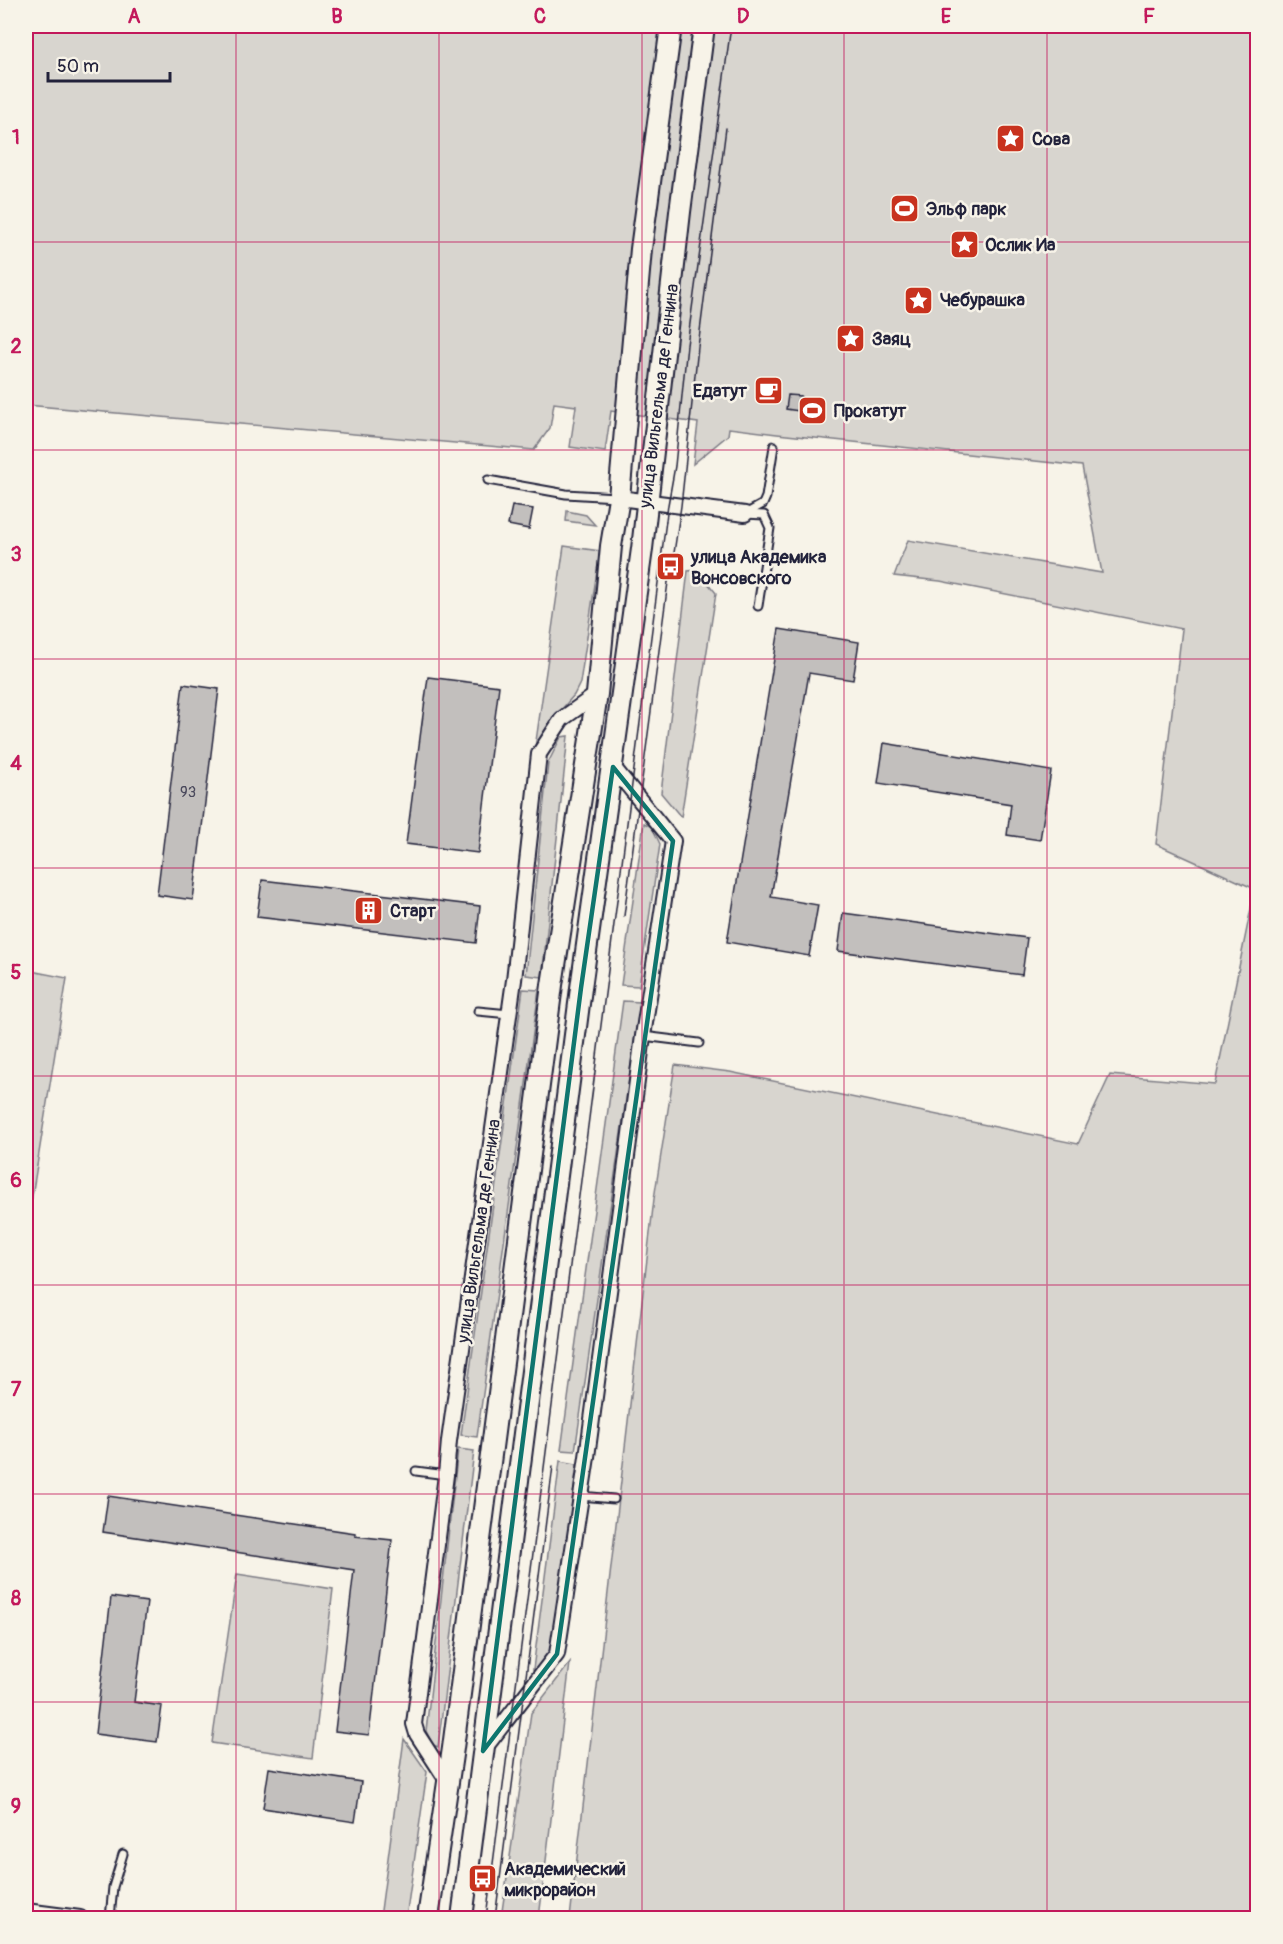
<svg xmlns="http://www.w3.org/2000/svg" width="1283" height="1944" font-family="Pangolin,sans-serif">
  <rect width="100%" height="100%" fill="#f7f3e8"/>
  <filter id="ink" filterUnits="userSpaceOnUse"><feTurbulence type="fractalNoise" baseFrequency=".0167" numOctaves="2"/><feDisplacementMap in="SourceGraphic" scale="12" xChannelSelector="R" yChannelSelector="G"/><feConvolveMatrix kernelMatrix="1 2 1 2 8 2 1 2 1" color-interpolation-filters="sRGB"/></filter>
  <g filter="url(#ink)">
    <g fill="#d8d5cf" stroke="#7d7c85" stroke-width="1.5">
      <polygon points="26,26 1257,26 1257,1918 570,1918 654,1199 675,1065 730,1072 1078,1144 1110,1075 1215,1084 1255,889 1156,844 1182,629 940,581 894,576 908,540 1102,573 1082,466 777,434 729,428 728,435 693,464 698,423 611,411 605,452 570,447 576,406 554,403 550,428 534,450 26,405"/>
      <polygon points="567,511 586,515 595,525 566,521"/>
      <polygon points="564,546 600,551 580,683 574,695 548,725 535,748"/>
      <polygon points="697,570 716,593 681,817 661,793 688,571"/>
      <polygon points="568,736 542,977 526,975 548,763 561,737"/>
      <polygon points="644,823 652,827 660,844 639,986 621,985"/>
      <polygon points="26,970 67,978 26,1234"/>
      <polygon points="523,989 539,990 477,1437 461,1435"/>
      <polygon points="623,1001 640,1002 575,1451 561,1450"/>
      <polygon points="458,1449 474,1451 438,1747 433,1745 426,1731"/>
      <polygon points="560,1461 577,1464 554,1645 532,1677"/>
      <polygon points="237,1574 333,1589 313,1758 212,1743"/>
      <polygon points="570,1663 539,1918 501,1918 531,1713"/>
      <polygon points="404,1739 427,1772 406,1918 380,1918"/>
    </g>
    <g fill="#c2bfbd" stroke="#22223b" stroke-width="1.5">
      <polygon points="788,395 801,396 799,411 786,409"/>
      <polygon points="512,506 533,509 529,529 508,525"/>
      <polygon points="779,629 859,642 853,680 809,673 771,897 818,905 809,956 727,942"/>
      <polygon points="428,677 499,686 478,853 406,844"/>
      <polygon points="183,684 219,689 193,900 157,895"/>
      <polygon points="884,743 1051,771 1040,840 1007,835 1011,804 878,783"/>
      <polygon points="262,880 480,906 476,943 257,917"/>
      <polygon points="843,913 1027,938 1022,975 838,951"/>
      <polygon points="108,1496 355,1533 355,1536 392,1540 369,1735 335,1731 354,1570 103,1532"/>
      <polygon points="111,1597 147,1602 134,1702 162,1706 157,1742 95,1734"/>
      <polygon points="269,1768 361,1782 355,1822 263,1808"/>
    </g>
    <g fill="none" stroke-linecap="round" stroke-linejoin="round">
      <defs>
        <g id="lane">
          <polyline points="488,480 566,494 616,497"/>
          <polyline points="745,514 764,515 770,528 758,606"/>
          <polyline points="745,514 763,504 766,497 774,446"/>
          <polyline points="478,1011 509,1014"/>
          <polyline points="643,1036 699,1043"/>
          <polyline points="416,1471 446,1475"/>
          <polyline points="581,1496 614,1499"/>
          <polyline points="110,1918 113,1887 123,1854"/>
        </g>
        <g id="street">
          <polyline points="619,498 745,514"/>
          <polyline points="484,1749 557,1654 587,1457 643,1036 673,841 613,767"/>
          <polyline points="448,1782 417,1734 414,1724 446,1475 449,1441 514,980 539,754 562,719 597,694"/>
          <polyline points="26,1911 80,1918"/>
        </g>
        <g id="secondary">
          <polyline points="428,1918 453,1748 552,985 597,694 611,546 619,498 641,249 671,26"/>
          <polyline points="462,1918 581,988 642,549 680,212 704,26"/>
        </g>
      </defs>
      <use href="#lane" stroke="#22223b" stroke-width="11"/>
      <use href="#street" stroke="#22223b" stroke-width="18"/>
      <use href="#secondary" stroke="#22223b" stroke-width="24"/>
      <use href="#lane" stroke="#f7f3e8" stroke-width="7"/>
      <use href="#street" stroke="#f7f3e8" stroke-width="14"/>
      <use href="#secondary" stroke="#f7f3e8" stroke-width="20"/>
      <g stroke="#22223b" stroke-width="1.5">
        <polyline points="624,916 670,567 674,553 681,506 698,347 726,128"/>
        <polyline points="486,1918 668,505 675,466 687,345 731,26"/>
        <polyline points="495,1918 553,1466"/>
      </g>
    </g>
  </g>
  <path fill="none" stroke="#0f766e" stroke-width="4.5" stroke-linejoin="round" d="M613,767l60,74 -116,813 -74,97 98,-763z"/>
  <path fill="none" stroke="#c2185b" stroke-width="1.5" stroke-opacity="0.55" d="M236,26v1892M439,26v1892M642,26v1892M844,26v1892M1047,26v1892M26,242h1232M26,450h1232M26,659h1232M26,868h1232M26,1076h1232M26,1285h1232M26,1494h1232M26,1702h1232"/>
  <defs>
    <symbol id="sight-square" viewBox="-11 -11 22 22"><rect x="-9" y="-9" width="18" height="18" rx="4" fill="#c8321e" stroke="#f7f3e8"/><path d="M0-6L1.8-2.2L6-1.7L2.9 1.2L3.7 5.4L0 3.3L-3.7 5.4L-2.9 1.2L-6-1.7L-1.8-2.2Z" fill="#fff"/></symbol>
    <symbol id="stadium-square" viewBox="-11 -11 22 22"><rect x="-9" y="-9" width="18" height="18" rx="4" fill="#c8321e" stroke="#f7f3e8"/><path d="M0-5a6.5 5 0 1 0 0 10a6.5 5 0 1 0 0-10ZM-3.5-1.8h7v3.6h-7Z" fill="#fff"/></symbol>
    <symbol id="cafe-square" viewBox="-11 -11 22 22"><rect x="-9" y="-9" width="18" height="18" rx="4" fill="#c8321e" stroke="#f7f3e8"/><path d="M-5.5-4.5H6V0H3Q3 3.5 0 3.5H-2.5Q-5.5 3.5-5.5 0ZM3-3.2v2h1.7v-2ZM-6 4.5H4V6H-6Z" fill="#fff"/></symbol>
    <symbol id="bus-square" viewBox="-11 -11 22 22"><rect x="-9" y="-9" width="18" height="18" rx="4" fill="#c8321e" stroke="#f7f3e8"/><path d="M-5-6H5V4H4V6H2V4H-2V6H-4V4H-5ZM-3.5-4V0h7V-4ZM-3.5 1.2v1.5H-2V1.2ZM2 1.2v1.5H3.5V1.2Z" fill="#fff"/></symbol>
    <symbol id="building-square" viewBox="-11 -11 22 22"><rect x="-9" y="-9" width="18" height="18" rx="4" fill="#c8321e" stroke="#f7f3e8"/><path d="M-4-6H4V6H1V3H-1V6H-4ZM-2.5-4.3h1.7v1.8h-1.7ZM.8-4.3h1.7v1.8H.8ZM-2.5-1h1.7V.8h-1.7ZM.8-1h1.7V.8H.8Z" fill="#fff"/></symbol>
  </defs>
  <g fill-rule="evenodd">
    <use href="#sight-square" x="994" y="122" width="33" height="33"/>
    <use href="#stadium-square" x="888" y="192" width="33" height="33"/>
    <use href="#sight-square" x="948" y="228" width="33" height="33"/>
    <use href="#sight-square" x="902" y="284" width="33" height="33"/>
    <use href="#sight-square" x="834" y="322" width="33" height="33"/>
    <use href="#cafe-square" x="752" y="374" width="33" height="33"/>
    <use href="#stadium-square" x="796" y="394" width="33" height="33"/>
    <use href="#bus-square" x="654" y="550" width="33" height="33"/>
    <use href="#building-square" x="352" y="894" width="33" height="33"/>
    <use href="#bus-square" x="466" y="1862" width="33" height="33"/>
  </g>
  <g text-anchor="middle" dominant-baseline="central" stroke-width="5" stroke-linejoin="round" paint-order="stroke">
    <g font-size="15" fill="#4a495c">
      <text x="188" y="792">93</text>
    </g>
    <g font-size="18" font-weight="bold" fill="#22223b" stroke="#f7f3e8" text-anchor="start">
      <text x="1032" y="139">Сова</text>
      <text x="926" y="209">Эльф парк</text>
      <text x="985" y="245">Ослик Иа</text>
      <text x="940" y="300">Чебурашка</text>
      <text x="872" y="339">Заяц</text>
      <text x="747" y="391" text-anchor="end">Едатут</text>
      <text x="834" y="411">Прокатут</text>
      <text x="691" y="557">улица Академика<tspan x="691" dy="21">Вонсовского</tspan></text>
      <text x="390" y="911">Старт</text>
      <text x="504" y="1869">Академический<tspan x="504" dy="21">микрорайон</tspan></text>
    </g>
    <g font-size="18" fill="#22223b" stroke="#f7f3e8">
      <text transform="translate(659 396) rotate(-83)">улица Вильгельма де Геннина</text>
      <text transform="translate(479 1231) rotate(-82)">улица Вильгельма де Геннина</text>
    </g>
  </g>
  <rect width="1283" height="1944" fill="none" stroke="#f7f3e8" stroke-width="66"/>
  <path d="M48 72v9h122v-9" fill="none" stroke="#22223b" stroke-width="3"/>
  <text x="57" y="72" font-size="18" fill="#22223b" stroke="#f7f3e8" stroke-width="4.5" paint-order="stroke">50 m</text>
  <rect x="33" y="33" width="1217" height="1878" fill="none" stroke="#c2185b" stroke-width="2"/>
  <g font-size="20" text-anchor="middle" font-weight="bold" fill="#c2185b">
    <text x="134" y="23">A</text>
    <text x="337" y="23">B</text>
    <text x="540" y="23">C</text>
    <text x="743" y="23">D</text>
    <text x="946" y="23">E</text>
    <text x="1149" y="23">F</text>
    <text x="16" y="144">1</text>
    <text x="16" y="353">2</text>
    <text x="16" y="561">3</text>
    <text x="16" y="770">4</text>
    <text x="16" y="979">5</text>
    <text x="16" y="1187">6</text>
    <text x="16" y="1396">7</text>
    <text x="16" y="1605">8</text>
    <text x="16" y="1813">9</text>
  </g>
</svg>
